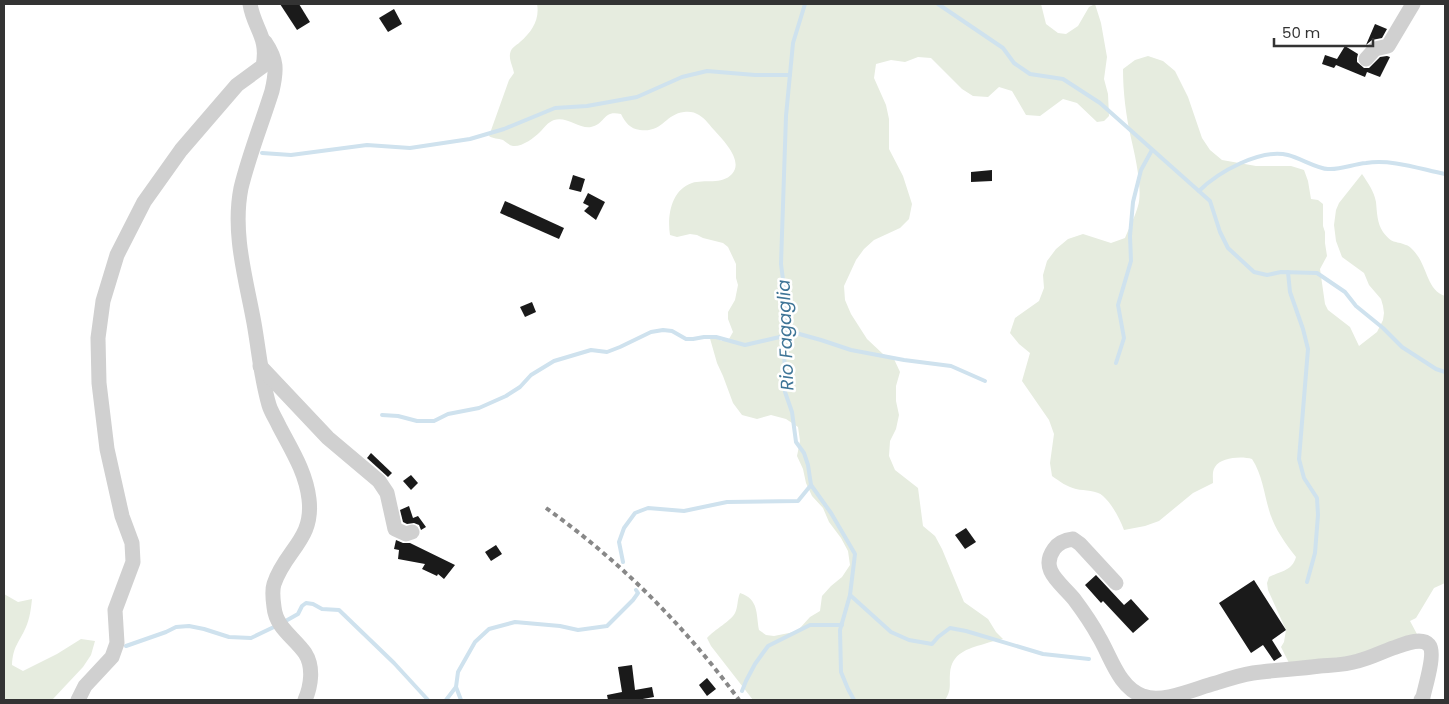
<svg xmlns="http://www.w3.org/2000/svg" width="1449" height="704" font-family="Poppins,sans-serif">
  <rect width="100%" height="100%" fill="#fff"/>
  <g fill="#e6ecdf">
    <path d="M537,4h504l5,20 12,9 8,1 12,-8 11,-19 6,-3 6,19 6,34 -3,22 4,15 1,22 -5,5 -7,1 -20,-19 -14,-4 -23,17 -14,-1 -14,-24 -13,-4 -11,10 -15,-1 -11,-7 -31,-31 -13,-1 -13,5 -14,-2 -15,4 -2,14 12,27 3,14v30l14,27 9,28 -3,15 -9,9 -26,12 -10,9 -8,11 -12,26 1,14 6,14 16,25 16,15 11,5 6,13 -4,14v15l3,14 -3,14 -6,12 -1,15 6,14 23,18 5,38 12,10 7,13 22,53 24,17 8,13 7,7c-7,1 -13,3 -19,5 -17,5 -32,9 -34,29 -1,12 2,16 -5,27h-192l-42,-54 -4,-8c7,-8 25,-18 28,-25 3,-6 2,-13 5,-20 19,6 16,21 19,37l7,5 8,1 20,-4 6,-4 10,-11 10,-6 2,-15 9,-10 11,-9 8,-12 -2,-14 -7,-13 -12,-16 -6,-14 -11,-12 -6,-13 -3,-14 -6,-13 3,-15 -2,-14 -12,-8 -15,-4 -14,4 -15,-4 -9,-12 -10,-27 -6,-13 -8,-28 13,6 7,-2 4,-7 -5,-13v-7l7,-12 3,-15 -2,-7v-14l-8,-17 -5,-4 -20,-5 -6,-3 -7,-1 -13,3 -7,-2c-3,-19 1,-45 22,-52 12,-4 30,2 40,-9 12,-13 -9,-34 -17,-43 -5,-5 -9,-12 -16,-16 -4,-3 -10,-4 -15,-3 -19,2 -21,21 -44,18 -10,-1 -15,-8 -19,-16 -19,-4 -14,9 -30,13 -12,2 -24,-11 -37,-7 -6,2 -10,8 -14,12 -6,6 -18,15 -27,14 -4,-1 -7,-4 -10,-6 -5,-2 -10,-1 -14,-4l20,-56 5,-7c-1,-6 -5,-13 -4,-19 1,-7 6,-8 10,-12 12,-10 20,-23 17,-38z"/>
    <path d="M1148,56l15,5 12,10 13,26 14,41 8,12 12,10 34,6h35l13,4 4,11 3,18 7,1 5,4v22l2,6v11l2,13 -7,13 5,35 3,6 22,17 9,19 18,-14 6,-12 1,-7 -1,-7 -2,-7 -12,-14 -5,-12 -22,-16 -6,-16 -2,-16 2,-15 3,-7 23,-29c6,9 12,17 14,28 1,10 1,21 7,30 10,13 11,8 23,13 4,1 9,7 11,10 10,13 11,36 28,41v287l-11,5 -18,30 -6,3 8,15 -58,21 -70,8 -9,-18 3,-5 2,-12 -18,-40 -1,-7 2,-6c12,-6 23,-6 27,-20 -11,-14 -22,-29 -27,-47 -5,-17 -7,-36 -17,-51 -10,-3 -31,-2 -37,8 -3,4 -2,11 -2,16l-20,10 -34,28 -14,5 -21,4c-4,-11 -12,-26 -21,-34 -6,-6 -18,-5 -27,-7 -9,-2 -17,-8 -24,-13l-2,-13 4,-29 -5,-14 -27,-39 8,-28 -11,-9 -9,-11 5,-15 24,-17 5,-13 -1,-13 4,-14 9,-12 12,-10 15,-5 28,9 14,-5c4,-10 10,-21 13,-32 5,-16 -3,-51 -7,-68 -5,-22 -8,-46 -8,-69l12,-9z"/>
    <path d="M4,594l14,8 14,-3c-1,9 -2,19 -6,28 -7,16 -13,19 -14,38l11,6 34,-17 24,-15 14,2 -4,14 -8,12 -31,33h-48z"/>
  </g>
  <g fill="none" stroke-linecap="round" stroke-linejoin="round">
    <g stroke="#cfe2ee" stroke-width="4">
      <polyline points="938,4 1003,48 1014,63 1030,74 1063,79 1100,103 1210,201 1220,232 1228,248 1254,272 1267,275 1281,272 1317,273 1345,292 1356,306 1383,328 1402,347 1436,369 1445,372"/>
      <polyline points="262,153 291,155 367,145 410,148 470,139 504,129 555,108 587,106 637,97 682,77 707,71 755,75 790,75"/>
      <path d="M1199,191c19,-19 62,-43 89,-36 12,3 30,14 40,14 13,1 25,-5 38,-6 26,-4 54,6 79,11"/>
      <polyline points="1288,272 1290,292 1303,329 1308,349 1299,459 1304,478 1317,498 1318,515 1315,553 1307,582"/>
      <polyline points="785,330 821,340 851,350 904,360 951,366 985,381"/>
      <polyline points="1116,363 1124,338 1118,305 1131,261 1130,236 1133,202 1141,170 1152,150"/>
      <polyline points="382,415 398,416 417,421 434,421 448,414 479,408 506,396 520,387 531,375 554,361 591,350 607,352 620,347 651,332 663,330 672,331 686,339 693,339 704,337 716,337 745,345 784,336"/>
      <polyline points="811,485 831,513 855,554 850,595 840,630 841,672 848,689 854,700"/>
      <polyline points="623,562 619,542 624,528 635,513 648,508 684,511 727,502 798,501 811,485 808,465 804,453 796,442 792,412 785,392 784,336 787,311 781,264 786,116 793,43 805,4"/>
      <polyline points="850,595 891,632 909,640 932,644 938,637 950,628 966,631 1043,654 1089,659"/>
      <polyline points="282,623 298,614 302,606 306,603 313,604 322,609 339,610 394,663 428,700"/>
      <polyline points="126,646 166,632 176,627 189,626 204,629 229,637 251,638 276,626"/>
      <polyline points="742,691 746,681 755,664 768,646 810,625 842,625"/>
      <polyline points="446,700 456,687"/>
      <polyline points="461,700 456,687 458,672 475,642 489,629 515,622 560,626 578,630 607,626 633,600 638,593 636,590"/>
    </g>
  </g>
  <g fill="#1a1a1a">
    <polygon points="280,4 299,4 310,22 297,30"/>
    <polygon points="394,9 402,24 388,32 379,18"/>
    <polygon points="1375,24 1387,29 1382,38 1372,40 1366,45"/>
    <polygon points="1345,46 1358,54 1357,58 1357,62 1364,68 1369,68 1380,57 1387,56 1390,57 1380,77 1367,72 1365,77 1336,65 1334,68 1322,64 1325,55 1337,59"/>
    <polygon points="992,170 992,181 971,182 971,172"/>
    <polygon points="573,175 585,179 581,192 569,189"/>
    <polygon points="588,193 605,202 596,220 584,211 589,206 583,203"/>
    <polygon points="505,201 564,228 559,239 500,213"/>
    <polygon points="532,302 536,312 525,317 520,307"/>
    <polygon points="371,453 392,473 388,477 367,458"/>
    <polygon points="411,475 418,483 411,490 403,481"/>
    <polygon points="409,506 413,518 418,516 426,527 421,530 419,525 414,523 407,524 403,522 400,510"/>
    <polygon points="966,528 976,542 965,549 955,535"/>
    <polygon points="396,540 403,543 410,543 455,565 444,579 438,574 437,576 422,569 425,564 398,559 399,550 394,549"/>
    <polygon points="496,545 502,554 491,561 485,552"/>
    <polygon points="1096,575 1124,605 1131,599 1149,619 1133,633 1103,601 1101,603 1085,585"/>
    <polygon points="1254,580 1286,630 1272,640 1282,656 1274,661 1263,645 1251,653 1219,603"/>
    <polygon points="632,665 635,690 652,687 654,697 637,700 608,700 607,695 622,692 618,667"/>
    <polygon points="707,678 716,689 707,696 699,685"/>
  </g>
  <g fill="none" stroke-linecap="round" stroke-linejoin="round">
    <g stroke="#d0d0d0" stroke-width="15">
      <path d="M265,42c12,18 12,27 7,49 -10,32 -23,64 -31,97 -9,45 5,91 13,135 5,28 7,55 15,82 2,7 7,14 10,21 12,23 27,46 30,73 5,41 -24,51 -35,85 -2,6 -1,16 0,23 2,21 20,30 31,46 9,14 6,33 0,47"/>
      <polyline points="1366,59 1375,49 1388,46 1413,4"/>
      <polyline points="260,366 328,438 379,481 387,493 395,529 406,534 412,532"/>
      <path d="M1116,583l-36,-39 -7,-5c-8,1 -14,3 -19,10 -15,21 7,34 20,50 9,12 18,25 25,38 12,20 20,51 44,59 20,8 53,-8 73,-13 12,-4 24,-8 37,-10 22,-3 45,-4 67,-7 13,-1 26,-1 38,-5 12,-3 24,-9 35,-13 9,-3 28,-12 36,-3 7,8 -4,42 -6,52l-2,3"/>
      <path d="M78,700l7,-14 27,-29 5,-14 -2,-33 18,-48 -1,-19 -10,-27 -15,-67 -8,-66 -1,-45 5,-37 14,-46 27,-53 37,-52 56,-65 26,-19c6,-29 -9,-37 -13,-62"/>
    </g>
    <path stroke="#888" stroke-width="4" stroke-dasharray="5 4" stroke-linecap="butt" d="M546,508c74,53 139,118 193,192"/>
  </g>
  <g text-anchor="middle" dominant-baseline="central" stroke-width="5" stroke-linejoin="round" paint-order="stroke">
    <g font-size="18" font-style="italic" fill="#3f7597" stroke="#fff">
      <text transform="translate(785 335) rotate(-92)">Rio Fagaglia</text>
    </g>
  </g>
  <rect width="1449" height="704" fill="none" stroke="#333333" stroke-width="10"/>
  <path d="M1274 38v8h99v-8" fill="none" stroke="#333333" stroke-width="2.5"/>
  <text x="1282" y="38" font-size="15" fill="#333333" stroke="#ffffff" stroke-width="4" paint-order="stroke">50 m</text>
</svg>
